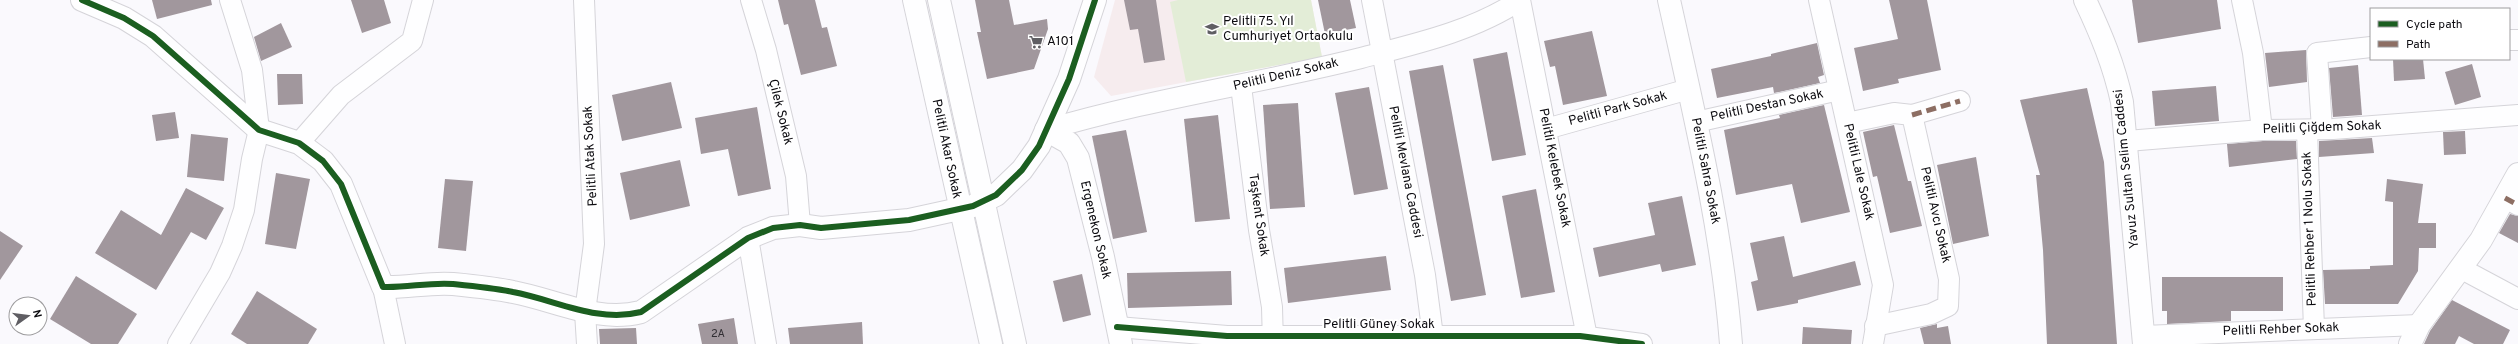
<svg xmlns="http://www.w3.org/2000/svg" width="2518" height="344" font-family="Overpass,sans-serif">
  <rect width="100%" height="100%" fill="#faf9fd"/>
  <polygon fill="#f6ecee" points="1115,0 1311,0 1322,57 1111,96 1094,77"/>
  <polygon fill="#e3edd7" points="1178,0 1311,0 1322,57 1186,82 1170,2"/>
  <g fill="#a1979d">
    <polygon points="152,0 211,0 212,5 157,19"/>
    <polygon points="351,0 384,0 391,23 362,33"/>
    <polygon points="778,0 815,0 822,28 827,27 837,66 801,75 788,24 784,25"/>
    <polygon points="975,0 1009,0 1014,25 1047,19 1048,29 1034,69 987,79 977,32 981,32"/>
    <polygon points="1124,0 1156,0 1165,60 1144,63 1138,29 1130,30"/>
    <polygon points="1318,0 1350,0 1356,28 1325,34"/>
    <polygon points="1889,0 1927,0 1941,70 1898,79 1899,83 1863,91 1854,48 1898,39"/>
    <polygon points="2132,0 2217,0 2221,29 2138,43"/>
    <polygon points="281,23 292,47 261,61 254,37"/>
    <polygon points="1592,31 1607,96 1563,105 1555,66 1550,67 1544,41"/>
    <polygon points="1817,43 1824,75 1818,77 1820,83 1774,93 1773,87 1717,98 1711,69 1771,56 1771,54"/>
    <polygon points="2306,50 2307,82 2269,87 2265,53"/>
    <polygon points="1507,52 1526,155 1492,161 1473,59"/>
    <polygon points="2393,59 2423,59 2425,79 2394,81"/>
    <polygon points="2472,64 2481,97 2455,105 2445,72"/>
    <polygon points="1443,65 1486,295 1451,301 1409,71"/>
    <polygon points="2358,65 2362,115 2333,117 2329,68"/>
    <polygon points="277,74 302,74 303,104 278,105"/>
    <polygon points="671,82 682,128 622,141 612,95"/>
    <polygon points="2216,86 2219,121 2155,126 2152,91"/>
    <polygon points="1369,87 1388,189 1354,195 1335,93"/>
    <polygon points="2087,88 2104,162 2117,344 2047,344 2043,250 2036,175 2040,175 2020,100"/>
    <polygon points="1298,103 1305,207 1270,209 1263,105"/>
    <polygon points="1824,105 1850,212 1801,223 1792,184 1736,195 1724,130 1780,118 1779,115"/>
    <polygon points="757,107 771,189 738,196 728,149 701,154 695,118"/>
    <polygon points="175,112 179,138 156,141 152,115"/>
    <polygon points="1218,115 1230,219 1195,222 1184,119"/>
    <polygon points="1894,125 1908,181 1911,181 1922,226 1890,233 1877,176 1873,177 1863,132"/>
    <polygon points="1126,130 1147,232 1113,239 1092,136"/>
    <polygon points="2465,131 2466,154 2444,155 2443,132"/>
    <polygon points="191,134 228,138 224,181 187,177"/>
    <polygon points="2372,138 2374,153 2319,157 2319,141"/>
    <polygon points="2263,141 2296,141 2297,159 2229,167 2227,144"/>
    <polygon points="1976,157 1989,236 1953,244 1937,165"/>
    <polygon points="680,160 690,206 630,220 620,173"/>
    <polygon points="276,173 310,179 296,249 265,244"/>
    <polygon points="445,179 473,181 466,251 438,248"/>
    <polygon points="2387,179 2423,184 2418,223 2436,223 2436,248 2419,248 2418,271 2398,304 2325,304 2323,270 2370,269 2370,266 2393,265 2393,202 2385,201"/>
    <polygon points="186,188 224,208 206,240 191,232 156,290 95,253 121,210 161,235"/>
    <polygon points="1536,189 1555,292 1521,298 1502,196"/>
    <polygon points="1682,196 1696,265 1662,272 1660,264 1599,277 1593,248 1655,235 1648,203"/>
    <polygon points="2510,214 2518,216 2518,243 2499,233"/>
    <polygon points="0,231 23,246 0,280"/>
    <polygon points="1784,236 1793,277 1855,261 1861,285 1798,300 1798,303 1757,311 1751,282 1758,280 1750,243"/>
    <polygon points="1386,256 1391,290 1288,303 1284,268"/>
    <polygon points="1231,271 1232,305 1128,308 1127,273"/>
    <polygon points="1082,274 1091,315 1063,322 1053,281"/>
    <polygon points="76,276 137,314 118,344 91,344 50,319"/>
    <polygon points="2162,277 2283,277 2283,311 2231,311 2231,321 2167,324 2167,311 2162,311"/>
    <polygon points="257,291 317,329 308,344 247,344 231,334"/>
    <polygon points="2452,300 2510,330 2503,344 2474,344 2459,336 2455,344 2424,344 2430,331"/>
    <polygon points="734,318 738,344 702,344 698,324"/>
    <polygon points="862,322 863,344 790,344 788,328"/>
    <polygon points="1937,324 1937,328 1948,326 1951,344 1924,344 1920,328"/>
    <polygon points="1803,327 1852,330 1851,344 1802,344"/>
    <polygon points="636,328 637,344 600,344 599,329"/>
  </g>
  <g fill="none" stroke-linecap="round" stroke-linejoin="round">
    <defs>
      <g id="street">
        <polyline points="584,0 594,244 585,312 587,344"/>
        <polyline points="751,0 766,50 796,176 800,225"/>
        <polyline points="1372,0 1425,275 1434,344"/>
        <polyline points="1520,0 1587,337"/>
        <polyline points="1819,0 1883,285 1873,344"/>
        <polyline points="2242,0 2253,53 2262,130"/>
        <polyline points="2509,40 2518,40"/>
        <polyline points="1241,86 1259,230 1272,307 1273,344"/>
        <polyline points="1912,115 1960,101"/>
        <polyline points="1696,122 1839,90"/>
        <polyline points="1847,123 1894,113 1912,115 1949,279 1948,306 1931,314 1875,326"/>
        <polyline points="1546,129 1689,89"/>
        <polyline points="2322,129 2317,53 2371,47"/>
        <path d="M1046,130c104,-31 211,-46 315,-72 54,-14 113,-27 159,-58"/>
        <polyline points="2307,130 2314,329"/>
        <polyline points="2127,141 2262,130 2333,129 2518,115"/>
        <polyline points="299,143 341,95 412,41 423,0"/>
        <polyline points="2505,198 2518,205"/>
        <polyline points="748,238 766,344"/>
        <polyline points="2460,268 2518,299"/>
        <polyline points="383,287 395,344"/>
        <polyline points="1117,327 1227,336 1580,336 1642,344"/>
        <polyline points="2143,336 2419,325"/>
        <polyline points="178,344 220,273 232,246 244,210 252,159 259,130 252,70 230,0"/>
      </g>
      <g id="secondary">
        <path d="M82,0l42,18 29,18 106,94 40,13 24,18 18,23 42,103c24,1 46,-5 70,-3 20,2 41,4 60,8 43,8 84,31 128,20l107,-74 25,-10 27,-3 21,3 88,-8 64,-14 23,-11 26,-25 17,-24 30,-67 26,-79"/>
        <polyline points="914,0 991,344"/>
        <polyline points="939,0 1015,344"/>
        <path d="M1669,0c25,113 53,228 62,344"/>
        <path d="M2085,0c16,34 29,65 37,102l22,242"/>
        <polyline points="1046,130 1069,143 1078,158 1103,257 1121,344"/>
        <polyline points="2410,344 2419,325 2481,240 2518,174"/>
      </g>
    </defs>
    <use href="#street" stroke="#d5d4d9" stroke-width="22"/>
    <use href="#secondary" stroke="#d5d4d9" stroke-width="24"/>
    <use href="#street" stroke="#fefeff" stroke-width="20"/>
    <use href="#secondary" stroke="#fefeff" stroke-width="22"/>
    <g stroke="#8d6e63" stroke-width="5" stroke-dasharray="10 5" stroke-linecap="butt">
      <polyline points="1912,115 1960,101"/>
      <polyline points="2505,198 2518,205"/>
    </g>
    <defs>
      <g id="cycleway">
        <path d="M82,0l42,18 29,18 106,94 40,13 24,18 18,23 42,103c24,1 46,-5 70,-3 20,2 41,4 60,8 43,8 84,31 128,20l107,-74 25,-10 27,-3 21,3 88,-8 64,-14 23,-11 26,-25 17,-24 30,-67 26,-79"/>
        <polyline points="1117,327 1227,336 1580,336 1642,344"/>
      </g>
    </defs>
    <use href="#cycleway" stroke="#fff" stroke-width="8"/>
    <use href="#cycleway" stroke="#1b5e20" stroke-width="6"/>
  </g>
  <defs>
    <symbol id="school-bare" viewBox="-9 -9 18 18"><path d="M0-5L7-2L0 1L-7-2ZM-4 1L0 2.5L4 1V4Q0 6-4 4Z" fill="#5f5e63" stroke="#fff" stroke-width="2.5" paint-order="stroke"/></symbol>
    <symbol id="supermarket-bare" viewBox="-9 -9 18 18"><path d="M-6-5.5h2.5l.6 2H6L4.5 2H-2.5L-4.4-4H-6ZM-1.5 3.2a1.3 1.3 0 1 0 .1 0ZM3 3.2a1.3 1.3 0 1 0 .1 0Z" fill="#5f5e63" stroke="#fff" stroke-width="2.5" paint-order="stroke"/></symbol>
  </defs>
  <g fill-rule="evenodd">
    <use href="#school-bare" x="1202" y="19" width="20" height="20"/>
    <use href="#supermarket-bare" x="1026" y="32" width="20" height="20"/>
  </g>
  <g text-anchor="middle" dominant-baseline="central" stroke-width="4" stroke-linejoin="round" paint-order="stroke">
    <g font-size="11" fill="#312e33">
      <text x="718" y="334">2A</text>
    </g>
    <g font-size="13" fill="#0c0b10" stroke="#fff" text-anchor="start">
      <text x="1223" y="22">Pelitli 75. Yıl<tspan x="1223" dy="15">Cumhuriyet Ortaokulu</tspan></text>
      <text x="1047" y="42">A101</text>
    </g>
    <g font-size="13" fill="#0c0b10" stroke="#fff">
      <text transform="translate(1286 75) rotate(-13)">Pelitli Deniz Sokak</text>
      <text transform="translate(1767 106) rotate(-12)">Pelitli Destan Sokak</text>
      <text transform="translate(1618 109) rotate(-15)">Pelitli Park Sokak</text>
      <text transform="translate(780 112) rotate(76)">Çilek Sokak</text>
      <text transform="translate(2322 128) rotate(-2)">Pelitli Çiğdem Sokak</text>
      <text transform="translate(946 149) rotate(78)">Pelitli Akar Sokak</text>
      <text transform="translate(591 156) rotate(-93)">Pelitli Atak Sokak</text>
      <text transform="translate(1554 168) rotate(79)">Pelitli Kelebek Sokak</text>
      <text transform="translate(2127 169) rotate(-96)">Yavuz Sultan Selim Caddesi</text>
      <text transform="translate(1705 171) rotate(79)">Pelitli Sahra Sokak</text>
      <text transform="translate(1405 172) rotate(79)">Pelitli Mevlana Caddesi</text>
      <text transform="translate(1858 172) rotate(77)">Pelitli Lale Sokak</text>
      <text transform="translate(1258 215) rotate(82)">Taşkent Sokak</text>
      <text transform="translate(1935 215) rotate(77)">Pelitli Avcı Sokak</text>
      <text transform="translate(2310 229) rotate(-92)">Pelitli Rehber 1 Nolu Sokak</text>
      <text transform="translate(1095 230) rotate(77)">Ergenekon Sokak</text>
      <text x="1379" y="325">Pelitli Güney Sokak</text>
      <text transform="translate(2281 330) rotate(-2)">Pelitli Rehber Sokak</text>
    </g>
  </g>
  <rect x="2370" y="8" width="140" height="52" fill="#ffffff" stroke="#9e9d9f"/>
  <rect x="2378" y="21" width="20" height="6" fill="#1b5e20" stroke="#9e9d9f"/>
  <text x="2406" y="28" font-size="12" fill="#0c0b10">Cycle path</text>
  <rect x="2378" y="41" width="20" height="6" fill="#8d6e63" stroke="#9e9d9f"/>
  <text x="2406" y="48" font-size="12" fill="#0c0b10">Path</text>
  <g transform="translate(28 316) rotate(76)"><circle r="19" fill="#ffffff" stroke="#9e9d9f"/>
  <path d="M0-3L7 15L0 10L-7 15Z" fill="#5f5e63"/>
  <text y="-6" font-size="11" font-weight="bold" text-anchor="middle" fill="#0c0b10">N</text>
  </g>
</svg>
